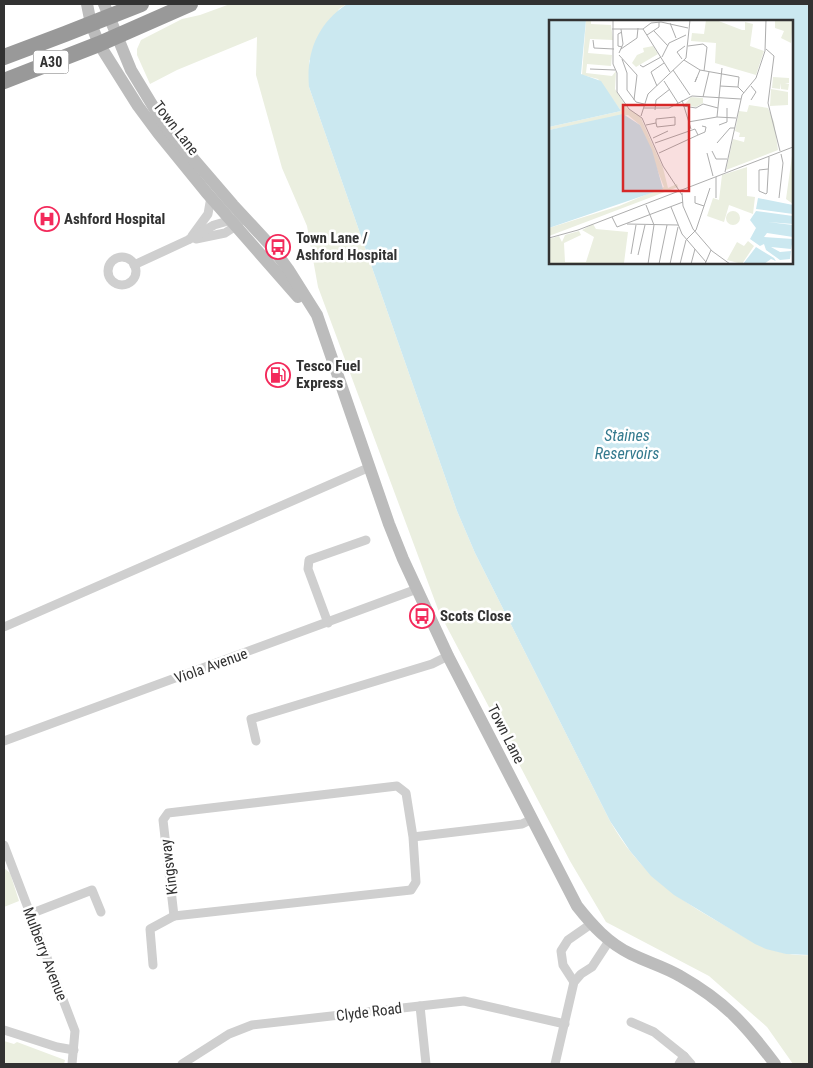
<svg xmlns="http://www.w3.org/2000/svg" width="813" height="1068" font-family="'Roboto Condensed',sans-serif">
  <rect width="100%" height="100%" fill="#fff"/>
  <g fill="#ebefe0">
    <path d="M230,4h117l-8,5 -30,52v26l148,424 18,42 135,268c29,51 64,76 114,104 27,16 52,32 85,30v109h-16l-26,-37 -58,-51 -103,-54 -36,-61 -131,-249 -121,-325 -11,-61 -25,-58 -26,-93 1,-38 -80,33 -27,14 -13,-29v-6l4,-9 41,-21 18,-4z"/>
    <polygon points="4,868 10,873 19,901 4,907"/>
    <polygon points="4,1041 14,1044 17,1042 65,1060 64,1064 4,1064"/>
  </g>
  <path fill="#cbe8f0" fill-rule="evenodd" d="M347,4h462v951l-23,-1 -20,-5 -11,-5 -81,-49 -23,-19 -21,-25 -20,-30 -135,-268 -18,-42 -148,-424c-3,-34 8,-63 38,-83zM550,21h242v241h-242z"/>
  <g fill="none" stroke-linecap="round" stroke-linejoin="round">
    <g stroke="#cfcfcf" stroke-width="9">
      <polyline points="192,236 208,214 211,197"/>
      <polyline points="196,239 225,233 239,224"/>
      <circle cx="122" cy="271" r="14"/>
      <polyline points="134,265 188,240 214,225 235,219"/>
      <polyline points="328,623 308,569 309,560 366,540"/>
      <polyline points="4,627 370,467"/>
      <polyline points="4,741 417,589"/>
      <polyline points="256,741 251,719 432,664 448,656"/>
      <polyline points="413,837 416,882 411,890 174,916 163,820 168,813 397,786 406,793 413,837 522,824 532,819"/>
      <polyline points="4,845 75,1031 72,1064"/>
      <polyline points="30,914 92,890 101,912"/>
      <polyline points="153,965 150,929 174,916"/>
      <polyline points="574,982 563,965 561,951 568,940 591,924"/>
      <polyline points="420,1006 426,1064"/>
      <polyline points="631,1022 654,1032 684,1056 679,1064"/>
      <polyline points="4,1030 57,1047 74,1050"/>
      <polyline points="684,1056 691,1064"/>
      <polyline points="182,1064 229,1034 252,1025 464,1001 565,1024"/>
      <polyline points="555,1064 574,982 581,974 592,967 609,941"/>
    </g>
    <g stroke="#bcbcbc" stroke-width="12">
      <polyline points="87,4 91,24 99,44 138,106 158,133 206,192 298,297"/>
      <path d="M104,4l27,66 34,56 68,79 38,41 17,23 29,46 72,209 14,35 45,97 129,250c15,19 31,37 54,48 16,8 34,13 49,22 44,25 65,48 95,88"/>
    </g>
    <g stroke="#999" stroke-width="16">
      <polyline points="4,57 65,34 141,4"/>
      <polyline points="4,81 99,44 190,4"/>
    </g>
  </g>
  <defs>
    <symbol id="hospital-ring" viewBox="-11 -11 22 22"><circle r="9.5" fill="#fff" stroke="#f32a5b" stroke-width="1.5"/><path d="M-5-5h3v3.5h4V-5h3V5h-3V1.5h-4V5h-3Z" fill="#f32a5b"/></symbol>
    <symbol id="bus-ring" viewBox="-11 -11 22 22"><circle r="9.5" fill="#fff" stroke="#f32a5b" stroke-width="1.5"/><path d="M-5-6H5V4H4V6H2V4H-2V6H-4V4H-5ZM-3.5-4V0h7V-4ZM-3.5 1.2v1.5H-2V1.2ZM2 1.2v1.5H3.5V1.2Z" fill="#f32a5b"/></symbol>
    <symbol id="fuel-ring" viewBox="-11 -11 22 22"><circle r="9.5" fill="#fff" stroke="#f32a5b" stroke-width="1.5"/><path d="M-5.5-6h7V0h2V4h1.3V-2.5L3-4.5l.8-.8L6-3V5H2.5V1h-1V6h-7ZM-4.2-4.7v3.2H.2V-4.7Z" fill="#f32a5b"/></symbol>
  </defs>
  <g fill-rule="evenodd">
    <use href="#hospital-ring" x="33" y="205" width="28" height="28"/>
    <use href="#bus-ring" x="264" y="233" width="28" height="28"/>
    <use href="#fuel-ring" x="264" y="361" width="28" height="28"/>
    <use href="#bus-ring" x="408" y="602" width="28" height="28"/>
  </g>
  <g text-anchor="middle" dominant-baseline="central" stroke-width="5" stroke-linejoin="round" paint-order="stroke">
    <rect fill="#fff" stroke="#707070" stroke-width="1" x="33.5" y="50.5" width="35" height="23" rx="4"/>
    <g font-size="14" font-weight="bold" fill="#323232">
      <text x="51" y="62">A30</text>
    </g>
    <g font-size="15" fill="#323232" stroke="#fff">
      <text transform="translate(176 128) rotate(52)">Town Lane</text>
      <text transform="translate(211 666) rotate(-20)">Viola Avenue</text>
      <text transform="translate(506 734) rotate(63)">Town Lane</text>
      <text transform="translate(169 867) rotate(-97)">Kingsway</text>
      <text transform="translate(45 954) rotate(69)">Mulberry Avenue</text>
      <text transform="translate(369 1012) rotate(-7)">Clyde Road</text>
    </g>
    <g font-size="15" font-weight="bold" fill="#323232" stroke="#fff" text-anchor="start">
      <text x="64" y="219">Ashford Hospital</text>
      <text x="296" y="238">Town Lane /<tspan x="296" dy="17">Ashford Hospital</tspan></text>
      <text x="296" y="366">Tesco Fuel<tspan x="296" dy="17">Express</tspan></text>
      <text x="440" y="616">Scots Close</text>
    </g>
    <g font-size="16" font-style="italic" fill="#347a8e" stroke="#fff">
      <text x="627" y="435">Staines<tspan x="627" dy="18">Reservoirs</tspan></text>
    </g>
  </g>
  <g transform="translate(549 20)">
    <rect width="244" height="244" fill="#fff"/>
    <path d="M37,0h5v4l20,1 2,15 -23,-1 -2,14 24,2 -1,11 -24,-2 -1,9 26,3 4,-5 -1,18 12,19 13,8 23,52 5,20 9,-4 1,3 -129,49v-8l70,-22 45,-19 -24,-62 -12,-10 -79,15v-3l72,-16 -23,-32 -16,-4zM157,0h10l26,10h3v-8l8,2 -3,22 14,5 -8,24 -41,-12 1,-20 -25,-2 1,-8 12,1zM226,0h18l-2,23 -10,-5 3,-7 -9,-3zM104,26l5,8 -22,13 -4,-4 5,-8 7,-3 -1,-4zM224,57l16,1v5l-4,1h4l-1,6 -7,-1v-6l-1,6 -8,-1zM222,69l17,3v13l-18,1zM142,77l12,1v5l-7,4 -12,-2zM200,85l19,3 6,14 4,28 -52,20 7,-31 11,3 1,-5h-6l1,-4 -5,-2 4,-20 8,1zM244,129l-1,31 1,24 -7,-5zM198,147v29l8,1 -2,17 -24,-9 -5,17 -17,-6 6,-18 6,2 3,-25zM177 198a7 7 0 1 1 14 0a7 7 0 1 1-14 0ZM44,204l3,5 32,3 -4,31 -74,1 -1,-25 10,-3 3,6 3,-7 14,-4 2,4 -17,8 1,19h21l8,-25 -12,-7zM199,221l6,5 -12,18 -15,-4 10,-18 7,4z" fill="#ebefe0"/>
    <path d="M0,0h37l-5,54 20,7 20,30 -72,16zM74,94l17,11 12,25 11,39 -114,39v-98zM209,178l35,7v9l-37,-5zM207,191l37,5v8l-25,-2 25,3v12l-26,-4 -3,4 29,2 -2,10 -20,-2 9,5 11,-1 -1,8 -10,1 -14,-10 -2,-6 -4,2 -10,-7 6,-11 -6,-8zM207,227l18,11 2,3 -5,-2 -7,5h-21z" fill="#cbe8f0"/>
    <path fill="none" stroke="#adadad" stroke-width="1" d="M64,0v44l4,9v19l12,17 13,9 21,48 19,29M121,3l6,15M63,9h31M94,9l27,43M94,9l8,-6 10,-1 27,6M105,11l14,15M73,12l-4,2v12l4,1M98,15l12,-8v-5M44,20l1,8 20,1M139,26l15,-2 4,3 -3,24M72,29l16,-11 1,-10M217,29l8,7 -6,47 12,48M70,33l4,-9 -2,-15M70,35l18,20 -3,25M113,37l7,-14 17,-8M73,39l5,14v17l9,12 8,2M133,39l-5,-7 8,-6M135,40l16,10 39,7 -1,10 6,6M91,45l3,2 18,-10M41,49l25,1M124,50l17,25M148,57l-2,5 5,-12M115,61l14,22M108,66l-6,-14 13,-9M171,66l18,1M202,66l5,6 -5,8M154,77l6,-25M133,80l9,29M134,86l13,2 7,-4 15,4M95,88h25l23,-12 49,3M106,90l1,-10 14,-11M92,96l7,-22 38,-36 4,-38M168,97l5,-49M139,102l29,-5 19,1M97,105l10,-2 1,4 18,-2v-8l-19,2v4M170,105l8,-3v-14M149,115l7,-3 1,-5 -4,-1M104,118l15,-7M106,123l40,-14 3,6 -39,18M168,123l13,-15h5M163,131l4,8h11M158,133l6,23M219,149l-9,1v21l7,3 1,-1 2,-36M176,152l17,-77 14,-17 9,-27 1,-31M133,173l1,13 10,23 19,22 18,13M146,176v7l9,3M167,178v-21M230,178l4,-35 -2,-9M97,185l8,20 -6,39M122,187l11,27 24,28M63,197l5,10 66,-25M78,204l51,1M0,218l29,-8 215,-83M82,234l5,-29M89,235l7,-30M110,244l8,-39M121,244l8,-37M131,244l6,-24 10,-10 14,-42M142,244l4,-15M156,244l6,-14"/>
    <path fill="#d62828" fill-opacity="0.15" stroke="#d62828" stroke-width="2.5" d="M74,85h66v86h-66z"/>
    <rect width="244" height="244" fill="none" stroke="#323232" stroke-width="2.5"/>
  </g>
  <rect width="813" height="1068" fill="none" stroke="#323232" stroke-width="10"/>
</svg>
